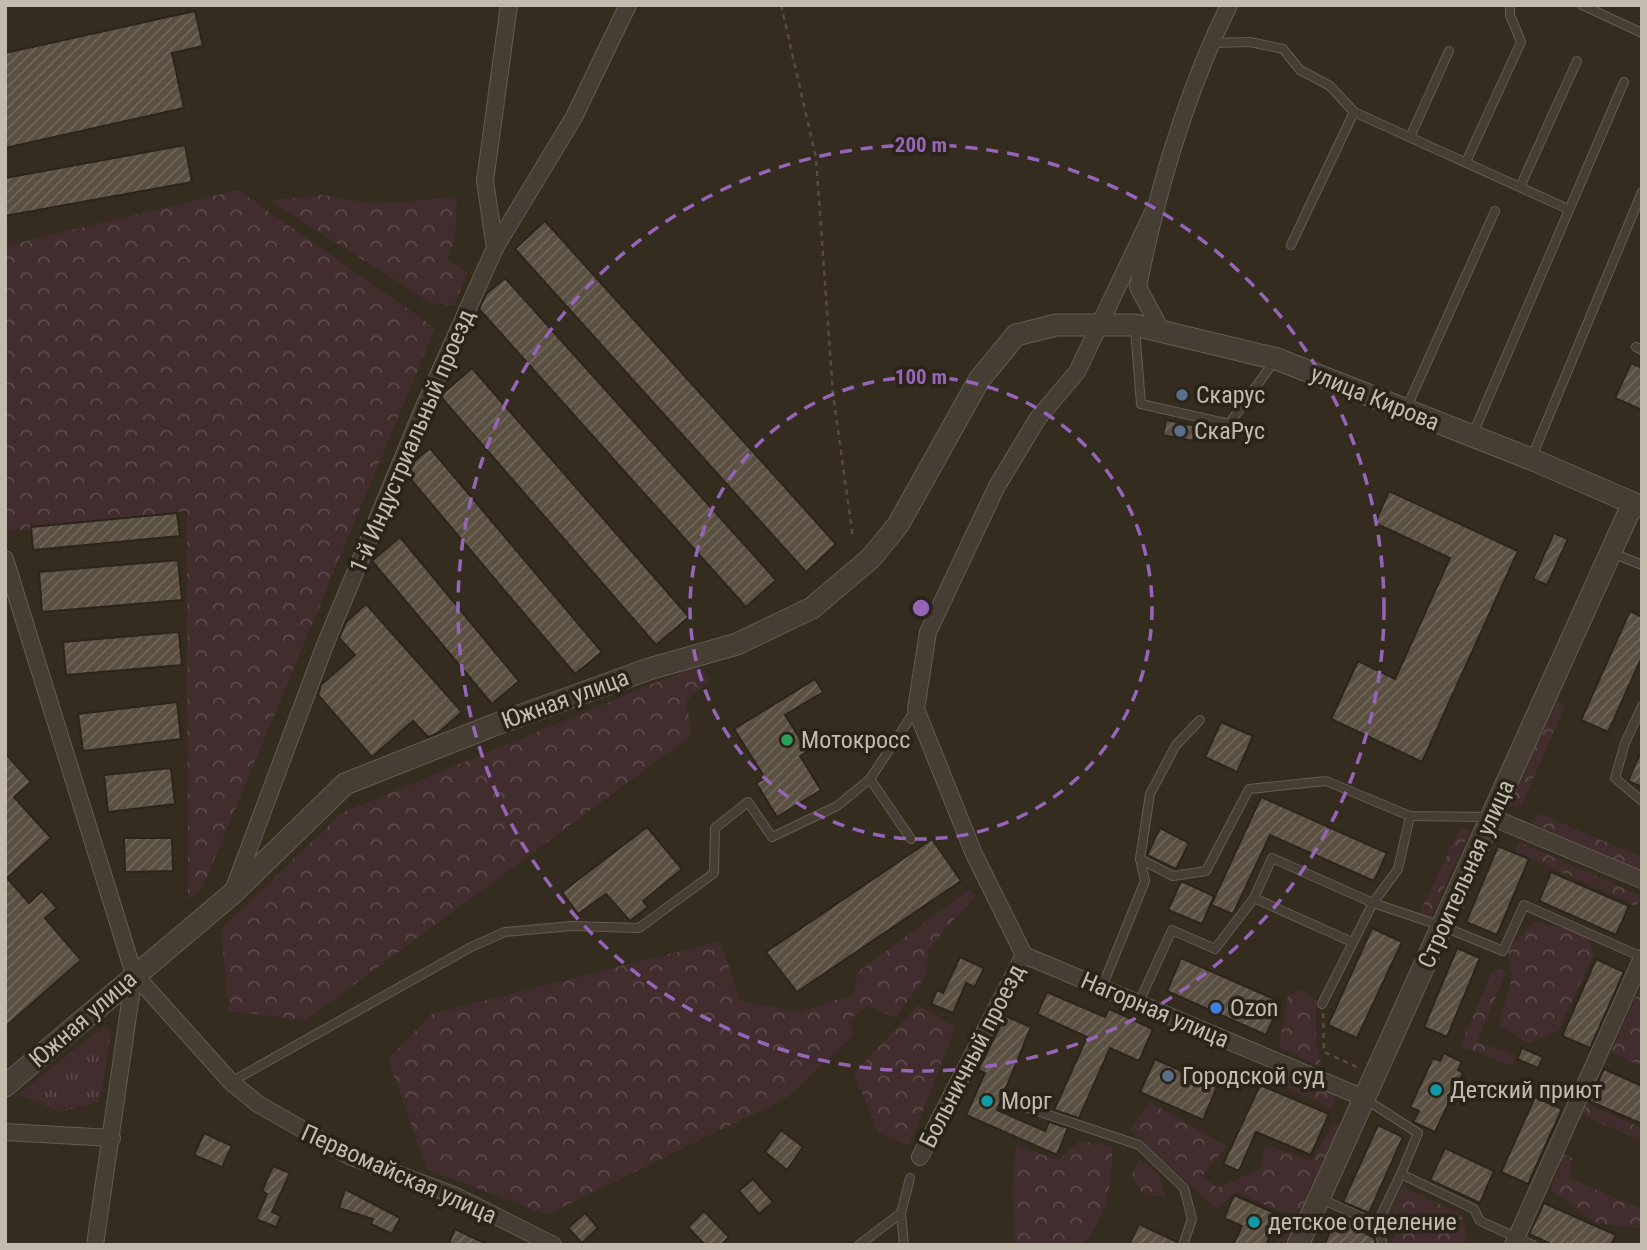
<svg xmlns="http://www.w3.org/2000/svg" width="1647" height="1250" font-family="'Roboto Condensed',sans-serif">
  <defs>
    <pattern id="grass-tufts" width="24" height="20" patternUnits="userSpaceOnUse" patternTransform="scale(1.75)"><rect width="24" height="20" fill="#412d2e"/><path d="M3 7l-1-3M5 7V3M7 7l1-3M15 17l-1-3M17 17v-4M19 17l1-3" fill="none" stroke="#5b4a4a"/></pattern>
    <pattern id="forest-crowns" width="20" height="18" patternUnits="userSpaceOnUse" patternTransform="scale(1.75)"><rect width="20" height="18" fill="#412d2e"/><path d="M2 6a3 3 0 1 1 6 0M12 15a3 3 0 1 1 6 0" fill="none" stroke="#5b4a4a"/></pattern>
    <pattern id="building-hatch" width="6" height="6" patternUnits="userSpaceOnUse" patternTransform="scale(1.75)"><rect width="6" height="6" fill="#5a5042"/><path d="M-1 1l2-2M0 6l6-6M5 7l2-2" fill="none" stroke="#70675b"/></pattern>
  </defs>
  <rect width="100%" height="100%" fill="#352c20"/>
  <polygon fill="url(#grass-tufts)" points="104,1026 111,1030 100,1101 60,1112 19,1094"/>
  <g fill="url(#forest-crowns)">
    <polygon points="238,190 435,328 202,889 188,899 187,511 5,532 5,246"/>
    <polygon points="322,195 375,204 457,197 455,238 447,260 468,272 454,305 431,303 270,201"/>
    <polygon points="698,665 710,680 686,701 692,735 306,1020 229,1011 221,929 342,813"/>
    <polygon points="1556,700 1565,706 1521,806 1509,806"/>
    <polygon points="1539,814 1642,857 1642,871 1531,823"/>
    <polygon points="1460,828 1470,831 1428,924 1416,920"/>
    <polygon points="1519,842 1641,896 1636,906 1515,851"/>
    <polygon points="970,889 975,896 928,949 927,974 895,1018 868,1005 849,1020 854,1035 786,1098 547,1215 427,1169 388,1059 432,1014 720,941 740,1001 799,1012 854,994 858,972"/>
    <polygon points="1534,922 1587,933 1593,956 1558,1031 1528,1043 1499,1025 1512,977 1508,948"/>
    <polygon points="1494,968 1506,972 1477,1042 1516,1056 1512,1065 1460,1046"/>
    <polygon points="1642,983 1642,1067 1611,1052"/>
    <polygon points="1302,990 1316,1001 1316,1044 1322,1067 1279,1047 1288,995"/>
    <polygon points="919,1005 955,1028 909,1146 878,1132 854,1073"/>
    <polygon points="1268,1066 1336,1095 1332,1108 1263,1078"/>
    <polygon points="1149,1102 1226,1146 1202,1176 1217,1188 1261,1169 1265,1144 1312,1161 1334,1121 1342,1127 1285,1245 1276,1242 1286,1214 1236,1192 1217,1209 1130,1130"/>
    <polygon points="1587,1104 1642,1128 1642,1142 1582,1114"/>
    <path d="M1080,1141l32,5c1,35 -5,74 -31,99h-66l-3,-52 4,-48 42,15z"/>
    <polygon points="1563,1154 1572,1158 1569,1178 1642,1209 1642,1229 1597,1223 1551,1190"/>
    <polygon points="1138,1159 1157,1172 1166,1197 1143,1194 1132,1175"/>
    <polygon points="1403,1186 1462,1215 1467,1238 1463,1245 1390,1245 1397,1233 1387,1216"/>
  </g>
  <g fill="url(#building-hatch)" stroke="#2c251b" stroke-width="2">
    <polygon points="195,11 203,46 172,53 184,108 5,148 5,53"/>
    <polygon points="185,145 192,182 5,216 5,178"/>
    <polygon points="545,221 836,544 806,572 515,249"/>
    <polygon points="505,278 776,580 746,607 479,309 486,294"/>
    <polygon points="1631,363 1642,368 1642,410 1615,398"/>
    <polygon points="472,368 689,617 656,645 440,396"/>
    <polygon points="1166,420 1196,426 1193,441 1163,435"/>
    <polygon points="430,448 602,652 575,674 407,475 412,463"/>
    <polygon points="1389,491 1518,551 1422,762 1331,719 1358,661 1395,679 1450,558 1375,523"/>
    <polygon points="177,513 180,536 33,550 31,527"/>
    <polygon points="1554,533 1568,539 1547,585 1533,579"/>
    <polygon points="400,537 519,681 492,704 372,561"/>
    <polygon points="178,560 182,600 42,612 39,572"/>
    <polygon points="366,604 462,712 438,733 428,737 413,721 372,757 318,695 321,685 355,655 339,638 346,622"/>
    <polygon points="1630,611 1642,617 1642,657 1608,732 1581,720"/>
    <polygon points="179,632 182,665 66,675 63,642"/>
    <polygon points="815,679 823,692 785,715 808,751 800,756 821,790 777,817 756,783 765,778 734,729"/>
    <polygon points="177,702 181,739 83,751 78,714"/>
    <polygon points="1221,722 1253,736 1237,772 1205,757"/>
    <polygon points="1642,749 1642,787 1628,781"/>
    <polygon points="5,753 31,782 14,797 51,838 7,878 29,903 42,891 57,908 45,918 81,960 5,1027"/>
    <polygon points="171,768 175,804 108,812 104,775"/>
    <polygon points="1261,797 1387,853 1374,881 1270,835 1233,914 1211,905"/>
    <polygon points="647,827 682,869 643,901 648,907 630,921 606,894 578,914 562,892"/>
    <polygon points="1160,828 1189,843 1176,869 1147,855"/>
    <polygon points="124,838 172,838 173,871 125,872"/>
    <polygon points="932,839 961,881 797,992 766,952"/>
    <polygon points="1498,846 1529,859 1497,935 1466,922"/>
    <polygon points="1551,872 1629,906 1616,935 1539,901"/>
    <polygon points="1181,881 1214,896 1202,924 1168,910"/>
    <polygon points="1372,928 1402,942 1357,1038 1328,1025"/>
    <polygon points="1457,948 1480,958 1447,1037 1424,1027"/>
    <polygon points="960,957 984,968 975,987 966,983 953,1013 931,1004 937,990 943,993"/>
    <polygon points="1181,958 1281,1002 1266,1035 1167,991"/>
    <polygon points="1596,959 1624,972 1590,1048 1562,1036"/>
    <polygon points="1047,992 1105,1017 1109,1009 1153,1029 1139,1061 1110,1048 1079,1118 1054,1110 1087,1037 1037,1014"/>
    <polygon points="1005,1016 1031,1027 997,1110 1045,1131 1049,1122 1068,1128 1057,1155 966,1115 985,1073 978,1070"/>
    <polygon points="1522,1048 1543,1057 1538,1068 1517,1059"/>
    <polygon points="1444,1053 1462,1062 1458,1070 1463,1073 1435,1132 1413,1122 1419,1111 1410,1107 1433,1058 1440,1061"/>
    <polygon points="1155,1059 1217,1087 1203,1120 1140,1092"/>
    <polygon points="1604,1069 1642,1086 1642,1124 1589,1101"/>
    <polygon points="1260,1085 1329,1114 1311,1155 1256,1132 1239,1171 1223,1164"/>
    <polygon points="1535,1097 1562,1109 1528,1184 1501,1172"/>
    <polygon points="1378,1125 1403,1137 1369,1213 1343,1202"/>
    <polygon points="781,1130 803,1147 787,1170 765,1152"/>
    <polygon points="204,1133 232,1146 222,1167 194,1155"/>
    <polygon points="1445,1148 1494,1171 1480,1203 1430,1180"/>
    <polygon points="273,1166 290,1173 272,1212 281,1216 276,1227 256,1219 267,1194 262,1191"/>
    <polygon points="753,1179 773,1202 759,1214 739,1191"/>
    <polygon points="345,1189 400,1218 392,1234 371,1224 373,1219 339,1208"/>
    <polygon points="1234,1195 1279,1215 1266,1245 1233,1245 1242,1226 1224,1218"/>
    <polygon points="1544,1203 1616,1235 1611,1245 1553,1245 1529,1234"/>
    <polygon points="704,1211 729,1237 721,1245 705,1245 688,1227"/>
    <polygon points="585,1213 598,1228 582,1243 568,1228"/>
    <polygon points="1338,1214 1363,1225 1361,1231 1374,1238 1376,1245 1324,1245"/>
    <polygon points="1139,1224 1177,1242 1177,1245 1129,1245"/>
    <polygon points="455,1229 489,1245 448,1245"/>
  </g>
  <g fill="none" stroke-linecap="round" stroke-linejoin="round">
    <defs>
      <g id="service">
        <polyline points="1582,5 1642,33"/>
        <polyline points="1212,43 1250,42 1283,49 1300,70 1330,86 1354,112 1568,209"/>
        <polyline points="1410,137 1449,51"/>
        <polyline points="1466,162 1521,42 1510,15 1510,5"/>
        <polyline points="1520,187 1577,61"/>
        <polyline points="1291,245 1354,112"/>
        <polyline points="1135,328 1141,404 1229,424 1276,359"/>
        <polyline points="1636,347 1642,350"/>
        <polyline points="1406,409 1495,211"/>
        <polyline points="1472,436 1624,82"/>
        <polyline points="1531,459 1642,192"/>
        <polyline points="1612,553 1642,565"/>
        <polyline points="1642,706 1625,743 1615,778 1642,801"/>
        <polyline points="870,779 911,839"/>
        <polyline points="1140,859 1173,876 1206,871 1249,789 1326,781 1410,816 1488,817"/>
        <polyline points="1254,898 1352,942"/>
        <polyline points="1102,987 1145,881 1140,859 1150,794 1176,745 1200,720"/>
        <polyline points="1139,1002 1172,930 1215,949 1254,898 1272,858 1373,903 1398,869 1410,816"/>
        <polyline points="1322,1004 1373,903 1442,926 1503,951 1524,905 1642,957"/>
        <polyline points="231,1082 471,947 505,932 572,926 639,928 714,873 715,828 748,802 772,837 837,806 870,779 916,709"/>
        <polyline points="1365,1099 1418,1133 1401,1174 1474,1209 1480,1221 1533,1245"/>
        <polyline points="1013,1103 1139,1145 1184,1188 1192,1219 1183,1245"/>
        <polyline points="1319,1198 1377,1224"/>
        <polyline points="901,1213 910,1178"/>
        <polyline points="859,1245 901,1213 904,1245"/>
        <polyline points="1383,1245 1377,1224 1401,1174"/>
      </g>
      <g id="minor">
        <polyline points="495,248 485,181 509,5"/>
        <path d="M1161,330l-23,-43c19,-96 48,-194 91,-282"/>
        <polyline points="5,559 134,974 95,1245"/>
        <polyline points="1491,817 1642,880"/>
        <polyline points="233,891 325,645 423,409 495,248 574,117 628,5"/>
        <polyline points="1024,955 974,854 916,709 928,632 997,486 1038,418 1077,372 1153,212"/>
        <polyline points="1024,955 1364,1098"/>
        <polyline points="134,974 231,1082 258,1104 349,1156 456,1196 553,1245"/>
        <polyline points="5,1132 112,1138"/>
        <polyline points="920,1157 1024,955"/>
        <polyline points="1513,1245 1642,958"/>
      </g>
      <g id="tertiary">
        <polyline points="5,1086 232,894 345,784 494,725 649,669 737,644 812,608 871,558 898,525 979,380 1016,335 1056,325 1135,325 1277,359 1531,459 1642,507"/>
        <polyline points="1298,1245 1633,503"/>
      </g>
    </defs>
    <use href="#service" stroke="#635c51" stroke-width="10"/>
    <use href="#minor" stroke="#635c51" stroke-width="18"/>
    <use href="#tertiary" stroke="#635c51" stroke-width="23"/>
    <g stroke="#5a4946" stroke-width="2.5" stroke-dasharray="5 5" stroke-linecap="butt">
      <polyline points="781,5 816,158 833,394 853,538"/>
      <polyline points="1323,1013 1324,1052 1359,1068"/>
    </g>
    <use href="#service" stroke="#463e34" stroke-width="8"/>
    <use href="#minor" stroke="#463e34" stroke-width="16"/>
    <use href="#tertiary" stroke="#463e34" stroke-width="21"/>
  </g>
  <g fill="none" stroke="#9765b8" stroke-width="3.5" stroke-dasharray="12 9">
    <circle cx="921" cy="608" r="231"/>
    <circle cx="921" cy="608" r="463"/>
  </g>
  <g fill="#5c6f8a" stroke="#2a2319" stroke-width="2.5">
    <circle cx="1182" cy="395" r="7"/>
    <circle cx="1180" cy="431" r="7"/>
    <circle cx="1168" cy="1076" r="7"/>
  </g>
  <circle fill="#2e9e5b" stroke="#2a2319" stroke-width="2.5" cx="787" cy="740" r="7"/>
  <circle fill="#3f7fe0" stroke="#2a2319" stroke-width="2.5" cx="1216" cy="1008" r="7"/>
  <g fill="#0f9aa8" stroke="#2a2319" stroke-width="2.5">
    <circle cx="1436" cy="1090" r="7"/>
    <circle cx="987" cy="1101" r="7"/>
    <circle cx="1254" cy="1222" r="7"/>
  </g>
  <g text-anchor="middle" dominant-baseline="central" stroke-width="7" stroke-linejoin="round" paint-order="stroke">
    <g font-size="24" fill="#c2bbae" stroke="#2a2319" text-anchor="start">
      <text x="1196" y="395">Скарус</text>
      <text x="1194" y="431">СкаРус</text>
      <text x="801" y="740">Мотокросс</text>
      <text x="1230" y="1008">Ozon</text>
      <text x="1182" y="1076">Городской суд</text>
      <text x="1450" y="1090">Детский приют</text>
      <text x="1001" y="1101">Морг</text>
      <text x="1268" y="1222">детское отделение</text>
    </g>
    <g font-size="24" fill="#c2bbae" stroke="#2a2319">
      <text transform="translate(1375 398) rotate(22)">улица Кирова</text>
      <text transform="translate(412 441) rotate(-67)">1-й Индустриальный проезд</text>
      <text transform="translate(565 699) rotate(-20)">Южная улица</text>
      <text transform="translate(1466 874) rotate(-66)">Строительная улица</text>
      <text transform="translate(1155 1010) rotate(23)">Нагорная улица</text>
      <text transform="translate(83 1019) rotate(-41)">Южная улица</text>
      <text transform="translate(972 1056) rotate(-63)">Больничный проезд</text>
      <text transform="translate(399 1174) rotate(24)">Первомайская улица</text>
    </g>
  </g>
  <circle cx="921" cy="608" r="10" fill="#9765b8" stroke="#2a2319" stroke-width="3.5"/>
  <g font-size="21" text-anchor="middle" font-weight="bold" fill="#9765b8" stroke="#2a2319" stroke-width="7" stroke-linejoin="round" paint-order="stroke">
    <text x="921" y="152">200 m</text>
    <text x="921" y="384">100 m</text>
  </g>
  <rect width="1647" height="1250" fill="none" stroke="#c2bbae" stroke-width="14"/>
</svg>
